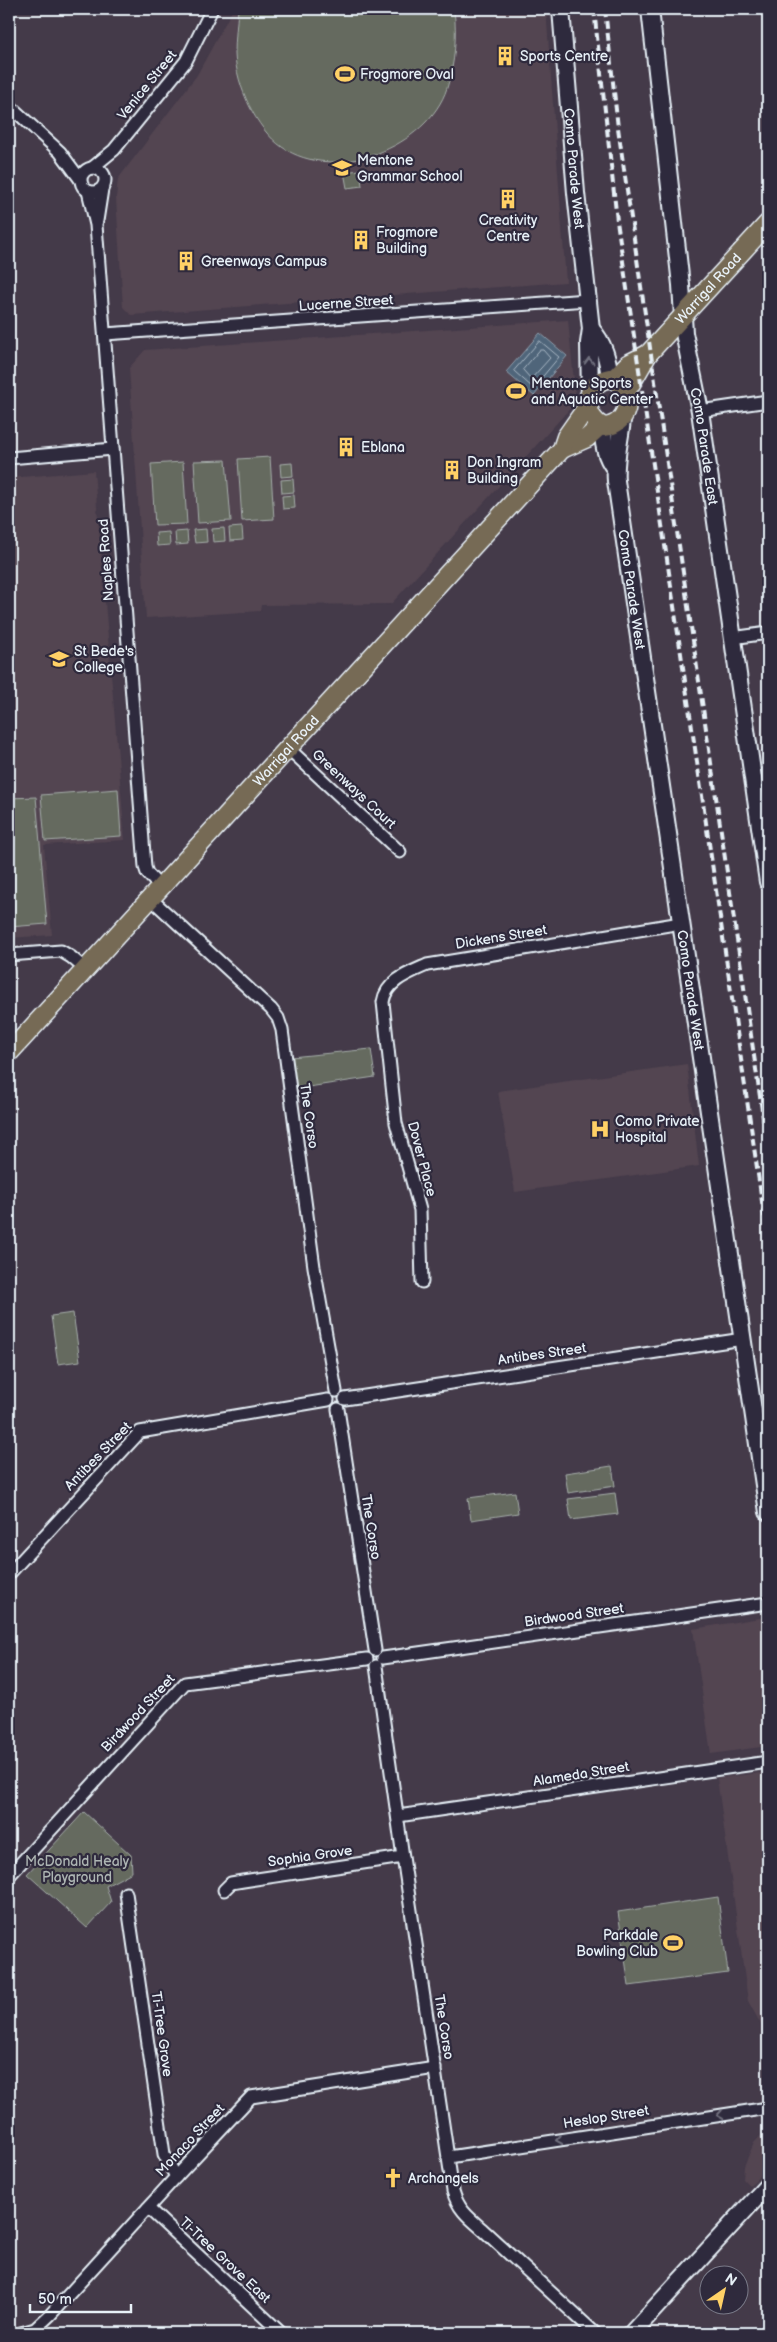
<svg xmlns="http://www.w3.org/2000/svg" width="777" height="2342" font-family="'Balsamiq Sans',sans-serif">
  <rect width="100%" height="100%" fill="#443a49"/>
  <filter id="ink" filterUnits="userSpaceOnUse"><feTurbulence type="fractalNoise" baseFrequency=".02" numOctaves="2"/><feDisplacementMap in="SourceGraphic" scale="10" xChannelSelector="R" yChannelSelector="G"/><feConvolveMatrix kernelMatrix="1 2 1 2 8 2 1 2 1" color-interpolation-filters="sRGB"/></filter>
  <g filter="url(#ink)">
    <g fill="#534551">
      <polygon points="233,9 546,9 566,282 131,315 123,307 116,198 118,179 197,75"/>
      <polygon points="568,320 576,402 391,604 261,605 260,611 146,618 129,368 145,350"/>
      <polygon points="94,471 125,840 44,845 52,935 9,938 9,478"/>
      <polygon points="687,1064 699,1166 515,1192 498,1091"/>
      <polygon points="766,1617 768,1630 768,1746 711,1754 693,1629"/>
      <polygon points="768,1772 768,2059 763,2028 748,2001 717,1778"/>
      <polygon points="768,2128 768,2167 750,2186 743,2179 744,2166 754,2143"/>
    </g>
    <g fill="#656b5e" stroke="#a6aeab">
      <path d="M238,9h216c3,26 1,54 -7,79 -19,59 -113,96 -165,59 -26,-18 -46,-62 -47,-93 0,-15 2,-30 3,-45z"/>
      <polygon points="360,170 362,186 347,188 344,172"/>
      <polygon points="270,457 274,519 242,521 238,459"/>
      <polygon points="226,460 231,521 198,523 194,461"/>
      <polygon points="183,462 187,524 155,525 151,464"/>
      <polygon points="292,463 293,476 281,477 280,464"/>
      <polygon points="293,479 294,492 282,493 281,480"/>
      <polygon points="294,495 295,508 283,509 282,496"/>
      <polygon points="242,527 243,540 230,541 229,528"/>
      <polygon points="224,528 225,541 213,542 212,529"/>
      <polygon points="206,529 207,542 195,543 193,530"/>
      <polygon points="187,531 188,544 176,545 175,532"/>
      <polygon points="169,532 170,545 157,546 156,533"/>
      <polygon points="118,789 121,836 45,841 41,795"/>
      <polygon points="36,797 47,924 9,927 9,798"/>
      <polygon points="371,1049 375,1077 295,1089 291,1057"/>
      <polygon points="73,1313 80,1361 58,1364 51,1316"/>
      <polygon points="612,1466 615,1486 568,1493 565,1473"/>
      <polygon points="515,1492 518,1513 471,1520 468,1498"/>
      <polygon points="615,1493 618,1514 571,1520 568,1499"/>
      <polygon points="84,1812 131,1855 132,1872 106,1886 111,1902 87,1928 27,1874"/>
      <polygon points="718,1897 728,1973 629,1986 618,1912"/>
    </g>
    <polygon fill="#4f657a" stroke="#8c9dac" points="540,333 567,356 534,396 506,372"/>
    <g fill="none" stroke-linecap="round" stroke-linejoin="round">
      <g stroke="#abb9c6" stroke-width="1">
        <polygon points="540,341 559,357 533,388 514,371"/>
        <polygon points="540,350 543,350 550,358 531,379 523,370"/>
      </g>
      <defs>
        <g id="street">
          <polyline points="9,105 60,152 80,179"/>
          <circle cx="93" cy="180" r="12"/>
          <polyline points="92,168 114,150 186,61 212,9"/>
          <polyline points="88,191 96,225 145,867 147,873 160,887"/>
          <polyline points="97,221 102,189"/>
          <polyline points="105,334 588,300"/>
          <polyline points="700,411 768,401"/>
          <polyline points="9,458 113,449"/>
          <polyline points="732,638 768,633"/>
          <polyline points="288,748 400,852"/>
          <polyline points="150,898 271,1009 278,1018 282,1030 314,1267 336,1391"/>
          <polyline points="9,955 61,951 71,957 85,969"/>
          <path d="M422,1282l-2,-72 -24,-87 -13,-121c3,-21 26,-29 44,-37l254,-42"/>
          <polyline points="345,1399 743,1339"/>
          <polyline points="338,1409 375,1650"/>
          <polyline points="9,1574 140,1432 328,1400"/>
          <polyline points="383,1658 768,1603"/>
          <path d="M376,1666l27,191 50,334c5,18 15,26 29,38l113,104"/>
          <polyline points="398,1816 768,1762"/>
          <polyline points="9,1876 185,1683 367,1659"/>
          <polyline points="224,1890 231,1883 243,1881 403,1857"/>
          <polyline points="126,1893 164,2154 176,2177"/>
          <polyline points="449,2157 768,2108"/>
          <polyline points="148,2208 281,2333"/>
          <polyline points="21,2333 35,2329 50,2315 176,2177 251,2097 435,2068"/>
        </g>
        <g id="secondary">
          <path id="s1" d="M561,9l15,184 15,136 -2,14 1,50"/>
          <path id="s2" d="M650,9l31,276 3,48 16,78 68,471"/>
          <path d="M591,329c13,14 17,31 19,49"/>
          <path id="s3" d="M622,420c-2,20 -8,41 -6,61l152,1031"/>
          <path d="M604,427c-2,15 2,30 11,42"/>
          <polyline points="632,2333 768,2185"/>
        </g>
        <g id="primary">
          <path d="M610,378c25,8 22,47 -6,49 -24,-11 -20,-45 6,-49z"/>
          <polyline points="613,379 628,364 648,354"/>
          <path id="s4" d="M625,394l23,-40 120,-131"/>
          <polyline points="562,449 587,438 600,426"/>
          <path id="s5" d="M9,1053l553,-604 4,-12 21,-30"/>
        </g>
      </defs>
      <use href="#street" stroke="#e8f1f8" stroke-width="15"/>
      <use href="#secondary" stroke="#e8f1f8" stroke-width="20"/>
      <use href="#primary" stroke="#e8f1f8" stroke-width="21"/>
      <use href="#street" stroke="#2f2a3d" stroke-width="11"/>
      <use href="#secondary" stroke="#2f2a3d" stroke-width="16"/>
      <use href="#primary" stroke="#766a55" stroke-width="18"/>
      <g stroke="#e8f1f8" stroke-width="4" stroke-dasharray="8 4" stroke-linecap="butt">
        <polyline points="594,9 617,221 768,1242"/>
        <polyline points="605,9 618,128 638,266 768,1151"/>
      </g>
    </g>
    <defs><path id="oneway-chevron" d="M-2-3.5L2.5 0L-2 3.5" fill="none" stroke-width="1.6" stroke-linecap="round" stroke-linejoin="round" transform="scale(1.25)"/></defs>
    <g stroke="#70707e">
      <use href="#oneway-chevron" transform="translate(589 361) rotate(-91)"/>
      <use href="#oneway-chevron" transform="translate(720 2115) rotate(171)"/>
      <use href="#oneway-chevron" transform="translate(559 2140) rotate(171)"/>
    </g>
  </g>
  <defs>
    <symbol id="building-bare" viewBox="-9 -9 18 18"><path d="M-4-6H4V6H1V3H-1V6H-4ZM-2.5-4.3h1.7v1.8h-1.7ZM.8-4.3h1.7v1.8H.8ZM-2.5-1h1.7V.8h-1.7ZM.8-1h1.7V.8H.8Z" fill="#ffd166" stroke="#2f2a3d" stroke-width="2.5" paint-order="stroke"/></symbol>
    <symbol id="stadium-bare" viewBox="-9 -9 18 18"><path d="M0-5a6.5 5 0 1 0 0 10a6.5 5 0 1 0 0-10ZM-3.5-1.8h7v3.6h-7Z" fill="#ffd166" stroke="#2f2a3d" stroke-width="2.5" paint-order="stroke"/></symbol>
    <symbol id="school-bare" viewBox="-9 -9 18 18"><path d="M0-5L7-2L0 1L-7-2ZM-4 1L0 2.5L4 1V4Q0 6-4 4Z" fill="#ffd166" stroke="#2f2a3d" stroke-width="2.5" paint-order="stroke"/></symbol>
    <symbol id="hospital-bare" viewBox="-9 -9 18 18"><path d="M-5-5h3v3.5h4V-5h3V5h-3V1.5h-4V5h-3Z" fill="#ffd166" stroke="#2f2a3d" stroke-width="2.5" paint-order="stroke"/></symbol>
    <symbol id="church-bare" viewBox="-9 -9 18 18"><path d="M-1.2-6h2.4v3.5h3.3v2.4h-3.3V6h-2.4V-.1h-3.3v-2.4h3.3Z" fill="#ffd166" stroke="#2f2a3d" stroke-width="2.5" paint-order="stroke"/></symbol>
  </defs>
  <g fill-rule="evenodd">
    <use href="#building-bare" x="491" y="42" width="28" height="28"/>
    <use href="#stadium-bare" x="331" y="60" width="28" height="28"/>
    <use href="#school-bare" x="328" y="154" width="28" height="28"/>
    <use href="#building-bare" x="494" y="185" width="28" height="28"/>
    <use href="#building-bare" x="347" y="226" width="28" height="28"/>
    <use href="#building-bare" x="172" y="247" width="28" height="28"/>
    <use href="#stadium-bare" x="502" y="377" width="28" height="28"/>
    <use href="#building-bare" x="332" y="433" width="28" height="28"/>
    <use href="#building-bare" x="438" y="456" width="28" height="28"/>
    <use href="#school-bare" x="45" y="645" width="28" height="28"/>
    <use href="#hospital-bare" x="586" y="1115" width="28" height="28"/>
    <use href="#stadium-bare" x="659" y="1929" width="28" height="28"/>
    <use href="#church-bare" x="379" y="2164" width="28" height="28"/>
  </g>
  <g text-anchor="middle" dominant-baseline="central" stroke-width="4.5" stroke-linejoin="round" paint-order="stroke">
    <g font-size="14" fill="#e8f1f8" stroke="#2f2a3d" text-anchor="start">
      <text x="520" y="56">Sports Centre</text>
      <text x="360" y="74">Frogmore Oval</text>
      <text x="357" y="160">Mentone<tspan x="357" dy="16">Grammar School</tspan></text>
      <text x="508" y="220" text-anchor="middle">Creativity<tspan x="508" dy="16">Centre</tspan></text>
      <text x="376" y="232">Frogmore<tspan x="376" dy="16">Building</tspan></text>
      <text x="201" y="261">Greenways Campus</text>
      <text x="531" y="383">Mentone Sports<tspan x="531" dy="16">and Aquatic Center</tspan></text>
      <text x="361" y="447">Eblana</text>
      <text x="467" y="462">Don Ingram<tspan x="467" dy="16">Building</tspan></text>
      <text x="74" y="651">St Bede's<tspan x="74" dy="16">College</tspan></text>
      <text x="615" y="1121">Como Private<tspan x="615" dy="16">Hospital</tspan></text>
      <text x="658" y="1935" text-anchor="end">Parkdale<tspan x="658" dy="16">Bowling Club</tspan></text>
      <text x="408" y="2178">Archangels</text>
    </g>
    <g font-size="14" fill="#e8f1f8" stroke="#2f2a3d">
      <text transform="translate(147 85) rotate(-51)">Venice Street</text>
      <text stroke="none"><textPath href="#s1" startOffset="160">Como Parade West</textPath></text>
      <text stroke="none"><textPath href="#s4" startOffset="135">Warrigal Road</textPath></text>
      <text transform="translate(346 303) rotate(-4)">Lucerne Street</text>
      <text stroke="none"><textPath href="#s2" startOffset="441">Como Parade East</textPath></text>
      <text transform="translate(106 560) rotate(-94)">Naples Road</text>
      <text stroke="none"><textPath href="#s3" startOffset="171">Como Parade West</textPath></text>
      <text stroke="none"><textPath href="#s5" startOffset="410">Warrigal Road</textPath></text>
      <text transform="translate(354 789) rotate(43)">Greenways Court</text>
      <text transform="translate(501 937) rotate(-9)">Dickens Street</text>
      <text stroke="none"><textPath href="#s3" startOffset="576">Como Parade West</textPath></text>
      <text transform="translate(309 1116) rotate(82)">The Corso</text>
      <text transform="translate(422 1159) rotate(75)">Dover Place</text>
      <text transform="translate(542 1354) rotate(-8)">Antibes Street</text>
      <text transform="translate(98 1456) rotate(-46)">Antibes Street</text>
      <text transform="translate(371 1527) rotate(81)">The Corso</text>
      <text transform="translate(574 1615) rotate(-8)">Birdwood Street</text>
      <text transform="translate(138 1713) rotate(-47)">Birdwood Street</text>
      <text transform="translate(581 1774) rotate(-9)">Alameda Street</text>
      <text transform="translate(310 1856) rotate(-8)">Sophia Grove</text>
      <text transform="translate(444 2027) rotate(81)">The Corso</text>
      <text transform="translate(162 2034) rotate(82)">Ti-Tree Grove</text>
      <text transform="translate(606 2117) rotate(-9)">Heslop Street</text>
      <text transform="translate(190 2140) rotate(-47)">Monaco Street</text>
      <text transform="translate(225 2260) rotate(43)">Ti-Tree Grove East</text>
    </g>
    <g font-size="14" fill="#adb5b3" stroke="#2f2a3d">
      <text x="77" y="1861">McDonald Healy<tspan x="77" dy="16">Playground</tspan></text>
    </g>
  </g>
  <rect width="777" height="2342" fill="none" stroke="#2f2a3d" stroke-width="30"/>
  <rect x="15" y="15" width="747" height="2312" fill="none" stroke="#e8f1f8" stroke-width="2" filter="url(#ink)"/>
  <g transform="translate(724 2290) rotate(34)"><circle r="24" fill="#2f2a3d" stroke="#797a88"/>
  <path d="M0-4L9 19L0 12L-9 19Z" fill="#ffd166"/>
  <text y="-8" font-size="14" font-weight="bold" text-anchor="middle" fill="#e8f1f8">N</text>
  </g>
  <path d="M30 2304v8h101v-8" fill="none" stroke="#e8f1f8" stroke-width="2.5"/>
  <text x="38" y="2304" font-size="15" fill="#e8f1f8" stroke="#2f2a3d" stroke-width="4" paint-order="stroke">50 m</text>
</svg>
